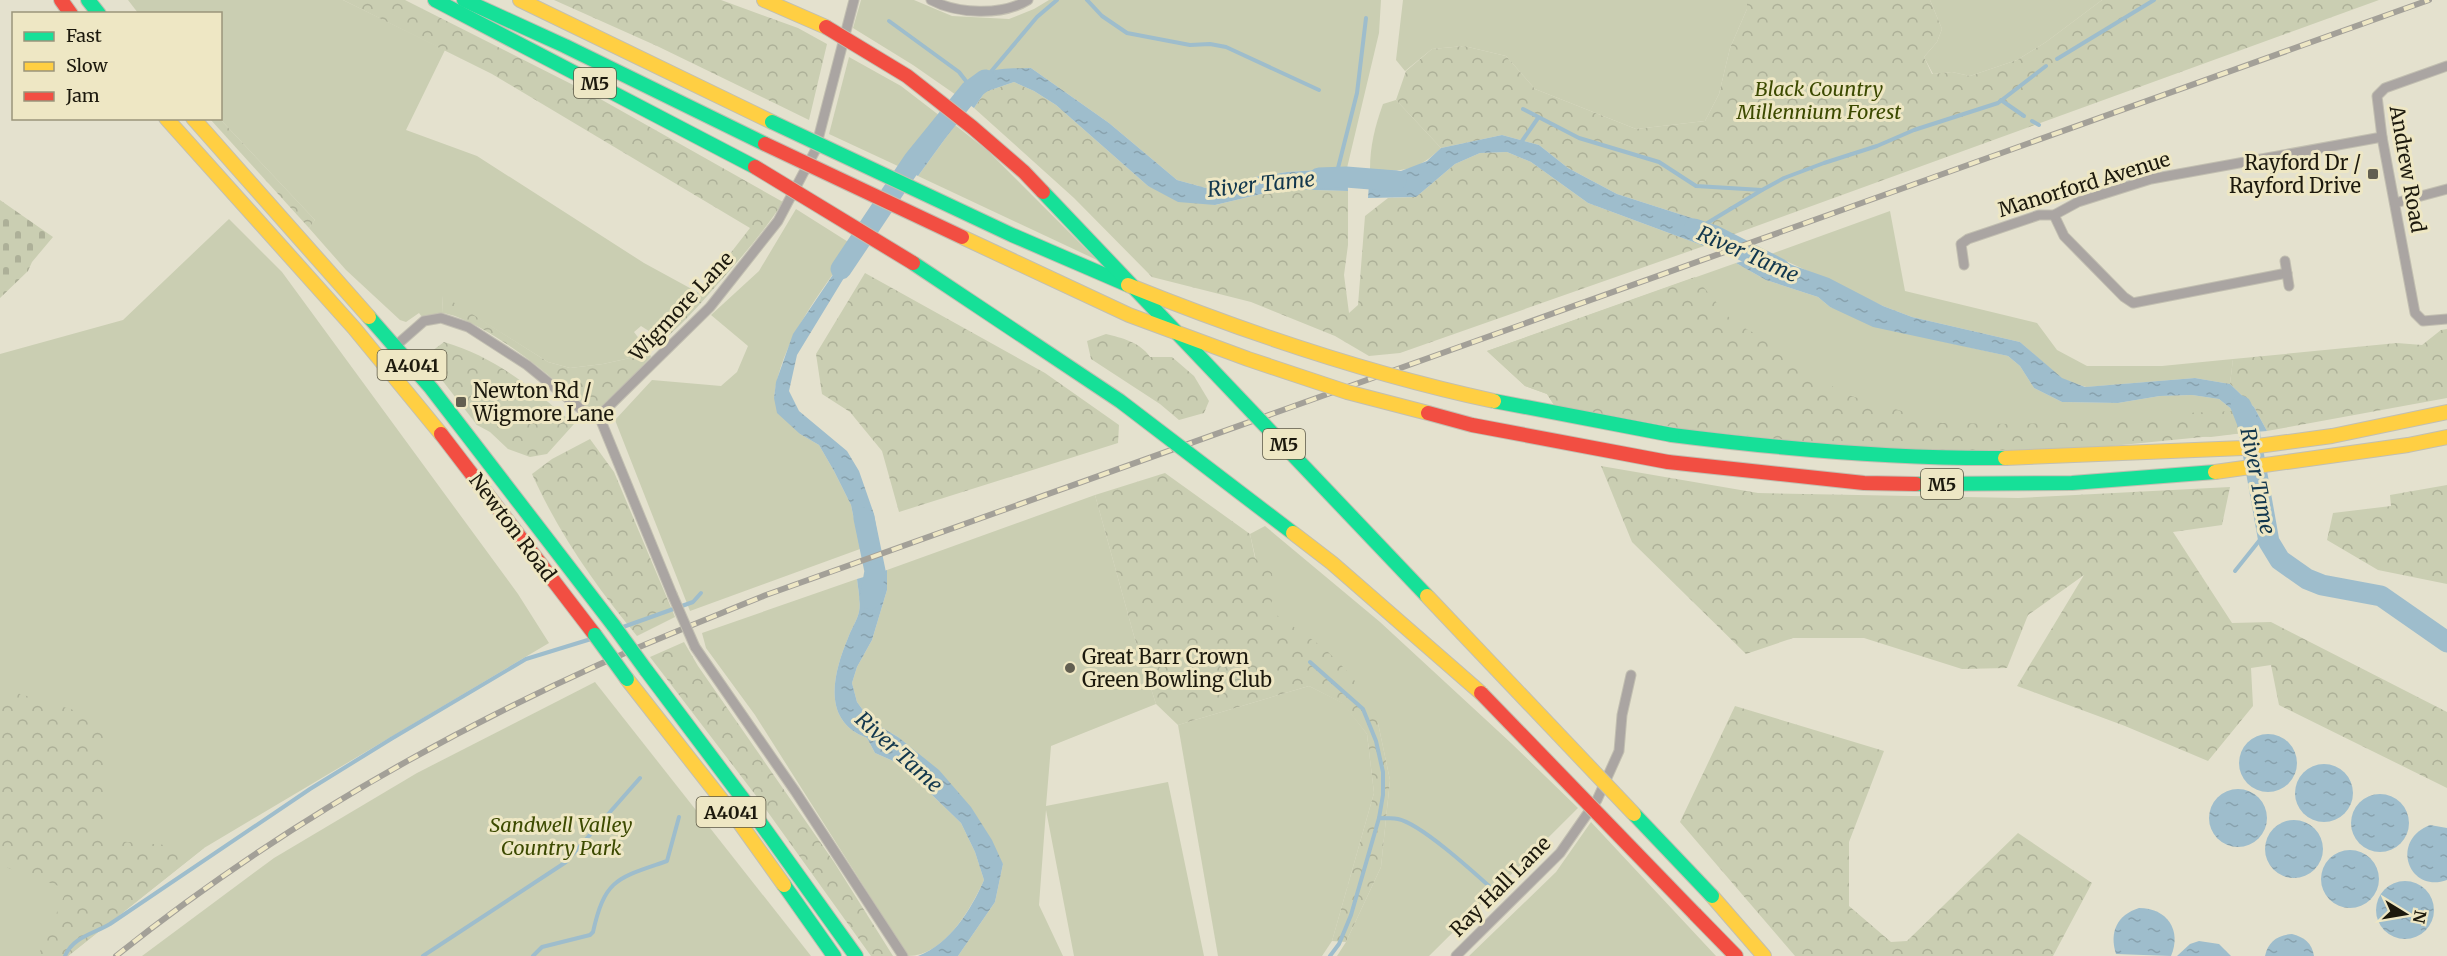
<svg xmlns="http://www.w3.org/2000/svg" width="2447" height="956" font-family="Merriweather,serif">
  <defs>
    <pattern id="forest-crowns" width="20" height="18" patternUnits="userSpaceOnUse" patternTransform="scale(1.5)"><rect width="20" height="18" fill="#caceb2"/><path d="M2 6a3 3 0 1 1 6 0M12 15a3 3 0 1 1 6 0" fill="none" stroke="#adb098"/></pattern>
    <pattern id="cemetery-stones" width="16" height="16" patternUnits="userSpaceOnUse" patternTransform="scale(1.5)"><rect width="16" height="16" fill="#caceb2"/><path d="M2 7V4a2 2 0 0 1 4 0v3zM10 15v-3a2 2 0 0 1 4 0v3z" fill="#adb098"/></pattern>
    <pattern id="water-ripples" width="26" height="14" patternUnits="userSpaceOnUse" patternTransform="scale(1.5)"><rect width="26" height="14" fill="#9ebdcc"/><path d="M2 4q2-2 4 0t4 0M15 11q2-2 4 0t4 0" fill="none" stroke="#88a2ae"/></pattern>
  </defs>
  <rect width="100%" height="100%" fill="#e4e1ce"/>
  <g fill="#caceb2">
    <polygon points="128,0 343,0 445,50 406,130 477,156 644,263 699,293 663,340 641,326 634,332 649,352 639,356 603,364 570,368 548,362 442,296 443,313 422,317 419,313 406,322 400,320 346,270 309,228 315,220 220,119 220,14 138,13"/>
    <polygon points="861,0 914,0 952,16 1009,19 1034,9 1049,0 1381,0 1379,33 1347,168 1287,172 1255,177 1231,186 1206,188 1177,180 1109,123 1031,68 969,83 959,97 913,65 853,28"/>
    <polygon points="1403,0 1747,0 1747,9 1730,48 1719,94 1705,121 1636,129 1535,89 1506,56 1464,46 1432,49 1405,71 1396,60"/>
    <polygon points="1930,0 2102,0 2046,42 2017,60 1970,76 1952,72 1933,74 1924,57 1937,42 1942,29"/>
    <polygon points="849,57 901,86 940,116 900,167 829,134"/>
    <path d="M1396,100l45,48c-25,24 -38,24 -71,21 0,-23 5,-43 13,-65z"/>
    <polygon points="955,125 988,151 1097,260 918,176"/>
    <path d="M796,209l57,36c-32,48 -71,93 -79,152l26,37 19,11 15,26 17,34 9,44 -170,62 -75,-191 37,-40 69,6 16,-14 11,-26 -37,-31 48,-44z"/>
    <polygon points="1890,211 1905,291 2037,323 2057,350 2087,366 2162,366 2233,359 2230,384 2195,378 2086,387 2062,379 2020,342 1912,317 1883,306 1771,254"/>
    <polygon points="229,219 282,272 518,594 549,643 204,848 68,956 0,956 0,354 123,320"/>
    <polygon points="1736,263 1766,280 1818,297 1830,307 1941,341 2008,356 2020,366 2034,388 2062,402 2118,403 2160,396 2192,395 2219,399 2234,411 2243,433 2211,437 1554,405 1547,394 1525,386 1487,351"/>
    <polygon points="1095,495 1134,636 1156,704 1051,746 1046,806 1168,782 1204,956 1074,956 1046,810 1039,905 1063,956 958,956 995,902 1003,864 898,737 871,721 857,702 852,683 857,667 872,640 887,590 887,570"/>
    <polygon points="1265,526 1380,622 1511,743 1578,808 1429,956 1337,956 1346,942 1381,867 1390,780 1378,723 1283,621 1267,609 1250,534"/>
    <path d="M857,579c1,10 4,23 2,33 -2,9 -8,17 -11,26 -15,36 -27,83 19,100l8,15 25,11 61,59 14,29 9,28c-13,29 -40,76 -76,76l-153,-241 -49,-67 -4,-15z"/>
    <polygon points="595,682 811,956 142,956 274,858 417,773"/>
    <polygon points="1309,686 1343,703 1367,734 1374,793 1332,941 1322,956 1218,956 1178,725"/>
    <polygon points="1591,822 1716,956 1469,956 1556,872"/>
  </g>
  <g fill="url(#forest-crowns)">
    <path d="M343,0h62l190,96 188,106c-20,31 -43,57 -67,84 -18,20 -33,38 -53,54l87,-112 -258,-154z"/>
    <polygon points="554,0 721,0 798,28 827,44 809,120 657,46"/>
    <polygon points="1747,0 1930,0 1942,29 1937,42 1924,57 1932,74 1952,72 1970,76 2017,60 2046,42 2102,0 2379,0 1732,235 1701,221 1617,194 1568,168 1539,145 1502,135 1441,148 1396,100 1406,71 1432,49 1464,46 1506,56 1535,89 1636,129 1705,121 1719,94 1730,48 1747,9"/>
    <polygon points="1014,82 1034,91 1056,105 1148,186 1215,205 1282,189 1348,191 1348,245 1344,275 1349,313 1358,305 1365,216 1388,198 1416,197 1455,164 1480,153 1507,152 1531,162 1588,203 1704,246 1400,353 1369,356 1335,336 1251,302 1152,277 1074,198 974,108 985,92"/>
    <polygon points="210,119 220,119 315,220 309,228"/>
    <polygon points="865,273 1045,373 1119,425 1118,443 899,512 882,451 850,412 822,394 816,354"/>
    <polygon points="1695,277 1732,321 1790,353 1841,393 1942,423 2014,424 2144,421 2185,413 2234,411 2243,433 2101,447 1971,452 1840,446 1683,429 1554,405 1547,394 1525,386 1487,351"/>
    <path d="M442,295l106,67 22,6 33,-4 36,-8 10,-4 2,5 -49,51 -12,2c-17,-9 -29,-24 -43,-36 -24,-20 -74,-56 -104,-61z"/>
    <polygon points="2447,329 2447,398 2267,431 2254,407 2230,384 2233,359 2397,343 2422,345 2441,330"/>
    <path d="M1106,334c16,4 34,8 44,23h22l22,19 15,25 -5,12 -25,7 -19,-16 -69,-45 -4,-18z"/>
    <path d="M444,342c54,16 89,47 130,82l-27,30 -17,3 -22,-8 -18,-17 -13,-7 -53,-68z"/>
    <path d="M590,439l24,33 61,145 -38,19c-41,-49 -79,-104 -105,-162l20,-15z"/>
    <polygon points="1601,466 1758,493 2018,498 2230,487 2222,525 2173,532 2232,623 2271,622 2447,712 2447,788 2279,705 2271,665 2251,668 2253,706 2208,761 2125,726 2017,686 2084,575 2028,615 2007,668 1962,669 1864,638 1793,638 1746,654 1632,542"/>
    <polygon points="1165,473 1250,534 1255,558 1272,573 1275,595 1268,609 1324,648 1352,676 1378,723 1390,780 1381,867 1346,942 1332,941 1374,793 1367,734 1342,703 1309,686 1178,725 1156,704 1134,636 1095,495"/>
    <polygon points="2447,485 2447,584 2378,570 2327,540 2333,513 2391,506 2390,495"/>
    <polygon points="684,642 698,666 834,862 893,956 871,956 757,797 650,657"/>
    <polygon points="0,688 107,720 103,840 204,848 68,956 38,956 67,889 0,865"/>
    <polygon points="1735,706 1884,751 1849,842 1849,906 1891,942 1907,941 2018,833 2092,883 2053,956 1795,956 1680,822"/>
  </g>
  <polygon fill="url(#cemetery-stones)" points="0,200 53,237 32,262 28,271 0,298"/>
  <g fill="url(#water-ripples)">
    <path d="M1031,68l78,55 68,57 29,8 25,-2 24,-9 32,-5 60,-4 1,23 -66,-2 -67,16 -37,-3 -30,-16 -92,-81 -22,-14 -20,-9 -29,10 -11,16 -15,-11c21,-31 38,-28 72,-29z"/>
    <polygon points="940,116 955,125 918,176 900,167"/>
    <polygon points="1502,135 1539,145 1568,168 1617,194 1701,221 1732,235 1704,246 1588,203 1531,162 1507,152 1480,153 1455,164 1416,197 1368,198 1370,169 1401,171 1427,161 1441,148"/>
    <polygon points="853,245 861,250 797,355 789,391 799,411 847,451 859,471 874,514 879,544 860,549 851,505 834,471 819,445 800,434 777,413 774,398 776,382 793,334"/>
    <polygon points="1771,254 1792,265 1829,278 1883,306 1912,317 2020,342 2062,378 2085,387 2195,378 2230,384 2254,407 2267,431 2243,433 2234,411 2219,399 2192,395 2160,396 2118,403 2062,402 2034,388 2020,366 2008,356 1873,327 1830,307 1818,297 1766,280 1736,263"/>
    <path d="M887,570v20l-15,50 -15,27 -5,16 5,19 14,19 27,16 41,33 32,37 21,33 11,24 -8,38 -37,54h-40c32,-12 53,-46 66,-76l-9,-28 -14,-29 -61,-59 -25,-11 -8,-15c-46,-17 -34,-64 -19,-100 3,-9 9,-17 11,-26 2,-10 -1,-23 -2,-33z"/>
    <circle cx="2268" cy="763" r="29"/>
    <circle cx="2324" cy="793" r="29"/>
    <circle cx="2238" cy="818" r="29"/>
    <circle cx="2380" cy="823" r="29"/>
    <circle cx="2294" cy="849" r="29"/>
    <path d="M2430,825l17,3v52c-38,14 -58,-39 -17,-55z"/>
    <circle cx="2350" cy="879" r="29"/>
    <circle cx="2405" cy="910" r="29"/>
    <path d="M2139,908c28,0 43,22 32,48l-55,-2c-7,-22 1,-39 23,-46z"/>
    <path d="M2292,934c12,3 20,9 22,22h-49c3,-14 12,-21 27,-22z"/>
    <polygon points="2199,941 2219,944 2231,956 2177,956 2190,944"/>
  </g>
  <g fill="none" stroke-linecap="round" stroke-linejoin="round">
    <g stroke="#9ebdcc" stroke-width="4">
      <polyline points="1087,0 1102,16 1127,33 1190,45 1210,44 1226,47 1319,90"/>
      <polyline points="889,21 959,72 969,85"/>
      <polyline points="2057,59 2154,0"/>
      <polyline points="989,74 1037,17 1057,0"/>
      <polyline points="2001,100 2024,116"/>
      <polyline points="1523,109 1579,138 1659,162 1696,186 1762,190 1784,178 1824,163 1877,146 1914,130 1998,103 2046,66"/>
      <polyline points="2032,121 2039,125"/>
      <polyline points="1520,144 1538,118"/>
      <polyline points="1338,168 1357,93 1366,18"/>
      <polyline points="1704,225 1762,190"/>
      <polyline points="2235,571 2267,531"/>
      <polyline points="623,627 693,602 701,593"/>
      <polyline points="1310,662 1363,709 1376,741 1383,772 1383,795 1379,818"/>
      <path d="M65,956c8,-19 28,-22 45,-32l200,-135 81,-50 135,-80 65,-20"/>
      <polyline points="423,956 566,862 640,778"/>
      <path d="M533,956l9,-9 48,-12 3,-3c12,-54 25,-54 74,-71l12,-44"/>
      <path d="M1330,956l9,-12 12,-29 28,-97c6,0 13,0 19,1 24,5 81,58 101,76"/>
    </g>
    <g stroke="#9ebdcc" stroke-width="21">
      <polyline points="1319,178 1346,177 1396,181"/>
      <polyline points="1694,229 1715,236 1780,269"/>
      <polyline points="841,269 914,160 970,91 985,80"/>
      <polyline points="2241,406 2248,424 2269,542 2280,560 2307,579 2322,585 2381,596 2447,642"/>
      <polyline points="864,518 875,571 870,599"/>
    </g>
    <defs>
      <g id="street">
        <path d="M931,0c26,14 71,16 97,0"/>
        <polyline points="2447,66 2385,88 2377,96 2382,137 2415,313 2423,321 2447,319"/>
        <polyline points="2395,203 2447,189"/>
        <polyline points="2054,215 2064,236 2124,297 2133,303 2287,273"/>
        <polyline points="2285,261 2289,286"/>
        <polyline points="1964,265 1961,244 1968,239 2039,215 2054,215 2078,202 2151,179 2382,137"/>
        <polyline points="392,349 424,321 441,318 468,327 527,365 586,413 599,416 710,307 778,221 815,151 854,0"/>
        <polyline points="599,416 672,594"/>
        <polyline points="695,647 795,791 903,956"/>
        <polyline points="1456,956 1560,853 1597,800 1619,751 1622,715 1631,675"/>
      </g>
      <g id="fast">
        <polyline points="88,0 99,14"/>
        <polyline points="435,0 755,167"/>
        <polyline points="464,0 565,46 765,144"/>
        <polyline points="369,317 431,388 614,626"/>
        <path d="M1672,435c110,14 221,24 333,23"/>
        <polyline points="1916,484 2072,483 2215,472"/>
        <polyline points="646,670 749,807 856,956"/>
        <polyline points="784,885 834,956"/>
      </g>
      <g id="slow">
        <polyline points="520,0 772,122"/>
        <polyline points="764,0 826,27"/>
        <polyline points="166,118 354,328 441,434"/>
        <polyline points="193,118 369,317"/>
        <polyline points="2005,458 2243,448 2332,436 2447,412"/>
        <polyline points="2215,472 2408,445 2447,437"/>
        <polyline points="627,679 739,822 784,885"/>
        <polyline points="1712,896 1764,956"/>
      </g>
      <g id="jam">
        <polyline points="61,0 71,14"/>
        <polyline points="441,434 595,635"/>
        <polyline points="1668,462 1864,483 1916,484"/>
        <polyline points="1695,914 1736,956"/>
      </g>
    </defs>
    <use href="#street" stroke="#c2bfb1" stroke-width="11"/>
    <use href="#fast" stroke="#c2bfb1" stroke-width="16"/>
    <use href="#slow" stroke="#c2bfb1" stroke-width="16"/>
    <use href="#jam" stroke="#c2bfb1" stroke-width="16"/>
    <use href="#street" stroke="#aaa5a2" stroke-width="9"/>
    <use href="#fast" stroke="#16e098" stroke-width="14"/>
    <use href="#slow" stroke="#ffcf43" stroke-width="14"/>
    <use href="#jam" stroke="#f24e42" stroke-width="14"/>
    <defs>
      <path id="rail" d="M116,956c146,-117 312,-214 482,-291 55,-25 112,-47 168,-70l1663,-595"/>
    </defs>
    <use href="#rail" stroke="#a3a098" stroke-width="6"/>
    <use href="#rail" stroke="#eee7c4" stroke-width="4" stroke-dasharray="11" stroke-linecap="butt"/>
    <defs>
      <polyline id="street-bridge" points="672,594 695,647"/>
      <g id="fast-bridge">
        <polyline points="772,122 1012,235 1128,285"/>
        <polyline points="1043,192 1427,596"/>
        <polyline points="913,263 1120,401 1293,533"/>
        <polyline points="1494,401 1672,435"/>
        <polyline points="614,626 646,670"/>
        <polyline points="595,635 627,679"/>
        <polyline points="1634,814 1712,896"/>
      </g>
      <g id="slow-bridge">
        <polyline points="962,237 1129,315 1248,359 1347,392 1428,413"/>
        <path d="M1128,285c119,48 240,89 366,116"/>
        <polyline points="1293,533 1332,563 1481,693"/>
        <polyline points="1427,596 1634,814"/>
      </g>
      <g id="jam-bridge">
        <polyline points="826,27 907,76 972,127 1024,172 1043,192"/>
        <polyline points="765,144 962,237"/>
        <polyline points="755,167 913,263"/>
        <polyline points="1428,413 1472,425 1668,462"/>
        <polyline points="1481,693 1695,914"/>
      </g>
    </defs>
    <use href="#street-bridge" stroke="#c2bfb1" stroke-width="11" stroke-linecap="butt"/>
    <use href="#fast-bridge" stroke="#c2bfb1" stroke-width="16" stroke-linecap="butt"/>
    <use href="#slow-bridge" stroke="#c2bfb1" stroke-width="16" stroke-linecap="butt"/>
    <use href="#jam-bridge" stroke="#c2bfb1" stroke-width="16" stroke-linecap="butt"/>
    <use href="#street-bridge" stroke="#aaa5a2" stroke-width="9"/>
    <use href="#fast-bridge" stroke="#16e098" stroke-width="14"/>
    <use href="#slow-bridge" stroke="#ffcf43" stroke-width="14"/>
    <use href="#jam-bridge" stroke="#f24e42" stroke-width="14"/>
  </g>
  <g fill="#625f51" stroke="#eee7c4" stroke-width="2">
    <rect x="2367" y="168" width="12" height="12" rx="3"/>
    <rect x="455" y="396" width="12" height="12" rx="3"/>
    <circle cx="1070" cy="668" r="6"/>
  </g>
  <g text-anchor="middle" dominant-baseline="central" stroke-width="6" stroke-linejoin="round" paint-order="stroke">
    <g fill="#eee7c4" stroke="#5b5744" stroke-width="1.5">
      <rect x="574" y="68" width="42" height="30" rx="4.5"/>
      <rect x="377.5" y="350" width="69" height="30" rx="4.5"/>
      <rect x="1263" y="429" width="42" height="30" rx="4.5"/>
      <rect x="1921" y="469" width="42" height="30" rx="4.5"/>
      <rect x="696.5" y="797" width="69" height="30" rx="4.5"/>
    </g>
    <g font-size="18" font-weight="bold" fill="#1c190d">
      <text x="595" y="83">M5</text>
      <text x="412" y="365">A4041</text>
      <text x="1284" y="444">M5</text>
      <text x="1942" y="484">M5</text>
      <text x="731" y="812">A4041</text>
    </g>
    <g font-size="20" font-style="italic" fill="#3c4a00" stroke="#eee7c4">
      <text x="1819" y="88">Black Country<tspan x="1819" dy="23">Millennium Forest</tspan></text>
      <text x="561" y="824">Sandwell Valley<tspan x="561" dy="23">Country Park</tspan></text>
    </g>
    <g font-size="20" fill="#1c190d" stroke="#eee7c4" text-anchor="start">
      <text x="2361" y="162" text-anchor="end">Rayford Dr /<tspan x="2361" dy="23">Rayford Drive</tspan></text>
      <text x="473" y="390">Newton Rd /<tspan x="473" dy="23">Wigmore Lane</tspan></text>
      <text x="1082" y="656">Great Barr Crown<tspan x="1082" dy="23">Green Bowling Club</tspan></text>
    </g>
    <g font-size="20" fill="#1c190d" stroke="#eee7c4">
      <text transform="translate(2408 169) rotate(80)">Andrew Road</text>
      <text transform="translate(2084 184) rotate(-17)">Manorford Avenue</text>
      <text transform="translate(681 306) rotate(-47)">Wigmore Lane</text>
      <text transform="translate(513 527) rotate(53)">Newton Road</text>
      <text transform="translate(1500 886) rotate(-45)">Ray Hall Lane</text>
    </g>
    <g font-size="21" font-style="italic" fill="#12374d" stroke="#eee7c4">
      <text transform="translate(1261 184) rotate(-6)">River Tame</text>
      <text transform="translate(1748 254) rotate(24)">River Tame</text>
      <text transform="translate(2258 481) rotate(79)">River Tame</text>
      <text transform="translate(899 752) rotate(42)">River Tame</text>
    </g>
  </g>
  <rect x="12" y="12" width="210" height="108" fill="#eee7c4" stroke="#9a957b" stroke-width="1.5"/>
  <rect x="24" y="32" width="30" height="9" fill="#16e098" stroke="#9a957b" stroke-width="1.5"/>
  <text x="66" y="42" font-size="18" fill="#1c190d">Fast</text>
  <rect x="24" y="62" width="30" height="9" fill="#ffcf43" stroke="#9a957b" stroke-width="1.5"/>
  <text x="66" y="72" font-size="18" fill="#1c190d">Slow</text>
  <rect x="24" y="92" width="30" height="9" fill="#f24e42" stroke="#9a957b" stroke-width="1.5"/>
  <text x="66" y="102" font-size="18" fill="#1c190d">Jam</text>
  <g transform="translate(2405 914) rotate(101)" stroke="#eee7c4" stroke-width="4.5" paint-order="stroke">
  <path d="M0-4.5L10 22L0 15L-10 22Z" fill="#1c190d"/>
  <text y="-9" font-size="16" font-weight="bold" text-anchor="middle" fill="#1c190d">N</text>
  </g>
</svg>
